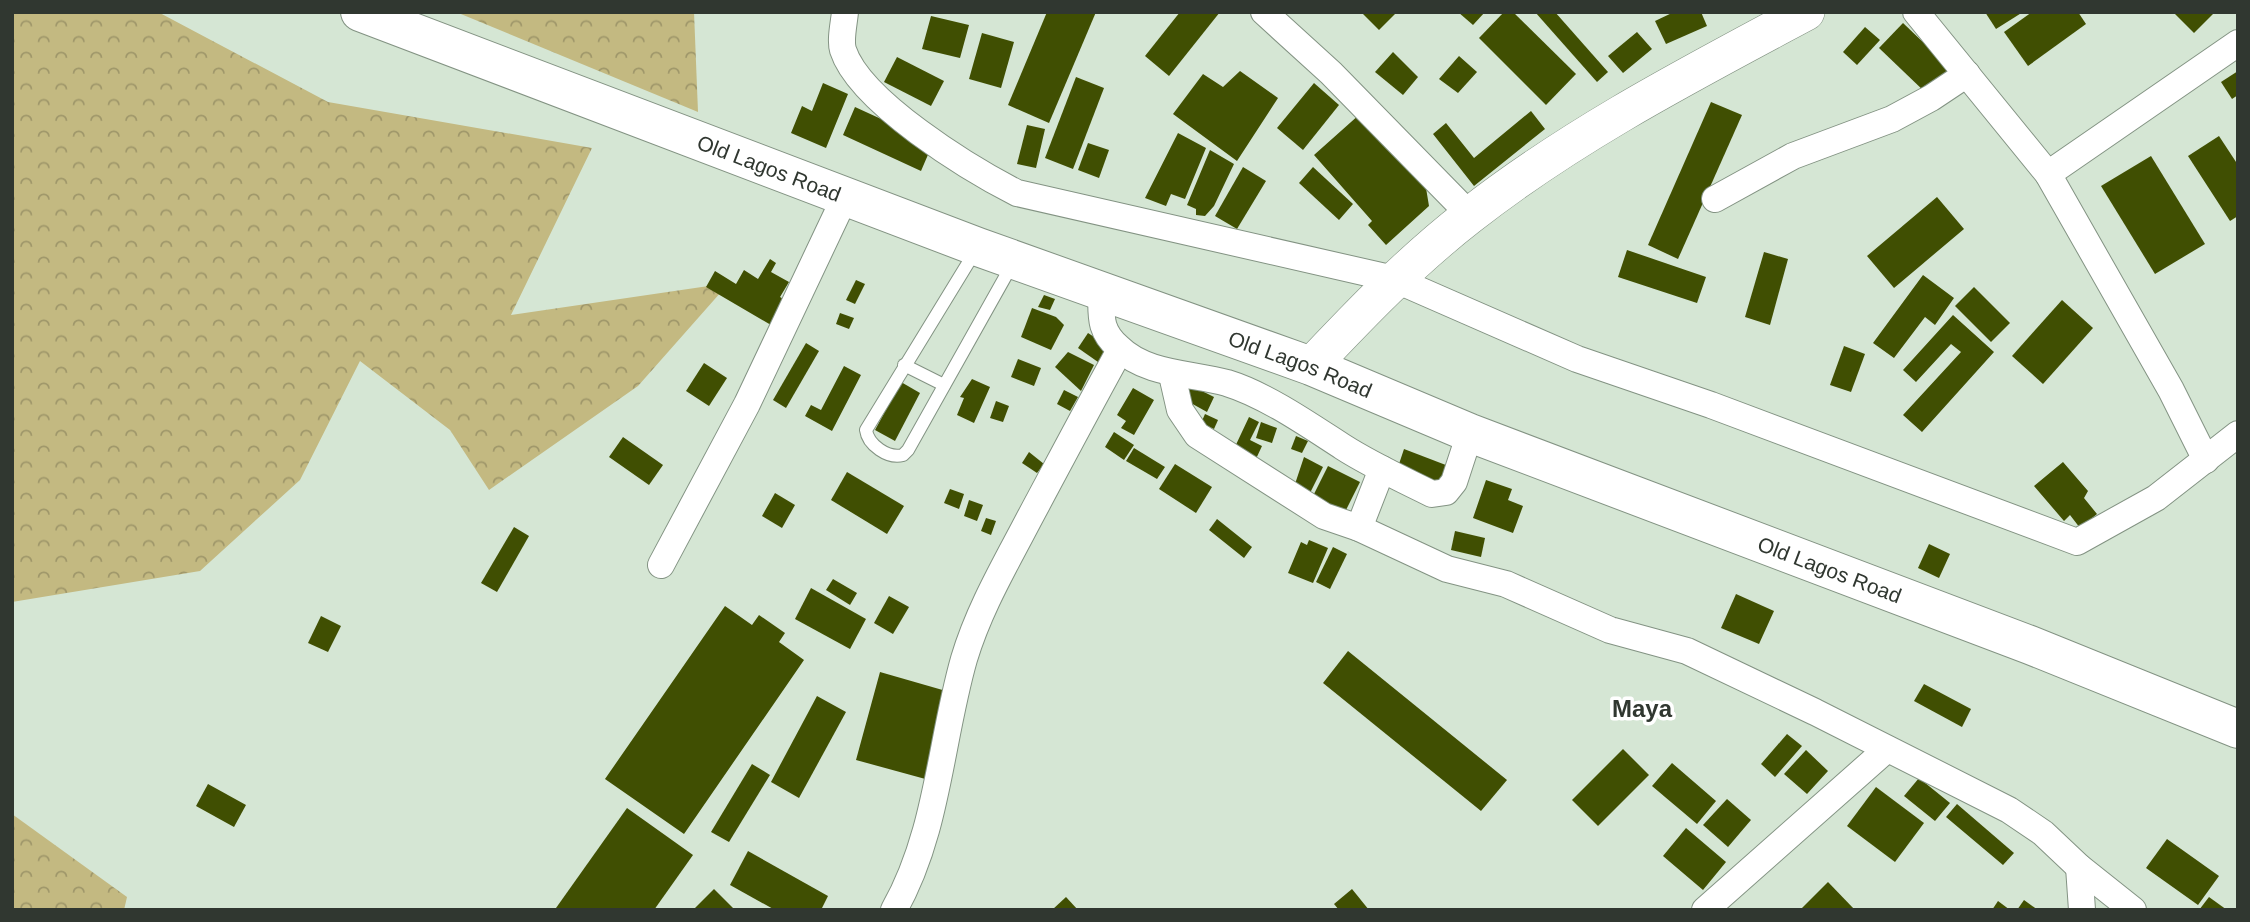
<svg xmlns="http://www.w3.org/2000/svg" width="2250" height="922" font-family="Helvetica,sans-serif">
  <defs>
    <pattern id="forest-crowns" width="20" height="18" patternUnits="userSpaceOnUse" patternTransform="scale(1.75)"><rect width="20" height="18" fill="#c3b981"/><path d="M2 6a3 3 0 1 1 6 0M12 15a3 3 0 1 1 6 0" fill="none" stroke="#9f976a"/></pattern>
  </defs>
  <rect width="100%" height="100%" fill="#d5e6d4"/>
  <g fill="url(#forest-crowns)">
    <polygon points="12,12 158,12 328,102 592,148 511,315 729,283 638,386 489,490 450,430 360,361 300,480 200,571 12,602"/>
    <polygon points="456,12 694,12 698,112"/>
    <polygon points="12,814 127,897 124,910 12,910"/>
  </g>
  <g fill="#404f02">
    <polygon points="1047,12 1096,12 1049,123 1008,105"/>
    <polygon points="1180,12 1220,12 1169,76 1145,56"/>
    <polygon points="1361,12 1397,12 1379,30"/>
    <polygon points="1458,12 1485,12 1473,25"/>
    <polygon points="1504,12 1513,12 1576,74 1546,105 1479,38"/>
    <polygon points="1535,12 1555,12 1608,72 1597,82"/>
    <polygon points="1674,12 1701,12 1707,26 1666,44 1655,21"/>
    <polygon points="1985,12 2023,12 1996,29"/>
    <polygon points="2032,12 2078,12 2086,24 2028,66 2004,32"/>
    <polygon points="2173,12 2215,12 2194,33"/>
    <polygon points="931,16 969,25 960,58 922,49"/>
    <polygon points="1903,23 1950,68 1926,93 1879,48"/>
    <polygon points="1865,27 1880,40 1857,65 1843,52"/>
    <polygon points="1637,32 1652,49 1623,73 1608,56"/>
    <polygon points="982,33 1014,42 1001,88 969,79"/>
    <polygon points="1393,52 1418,77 1403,95 1375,72"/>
    <polygon points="1459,56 1477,72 1458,93 1439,79"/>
    <polygon points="897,57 944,81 931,106 884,82"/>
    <polygon points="1240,71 1278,98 1237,161 1173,114 1203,74 1223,87"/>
    <polygon points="2238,71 2238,95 2232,99 2221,82"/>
    <polygon points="1076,77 1104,88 1073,169 1045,158"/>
    <polygon points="823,83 848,94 826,148 791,133 802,106 812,111"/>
    <polygon points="1314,83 1339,105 1303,150 1277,128"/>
    <polygon points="1711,102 1742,115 1678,259 1648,245"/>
    <polygon points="855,107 903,129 907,140 930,150 921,171 843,135"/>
    <polygon points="1531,111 1545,129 1474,186 1433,134 1446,123 1474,158"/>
    <polygon points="1360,114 1426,188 1429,206 1386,245 1368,225 1372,221 1314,155"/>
    <polygon points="1027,125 1045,129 1036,168 1017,164"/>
    <polygon points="1178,133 1206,148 1185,199 1171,194 1166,206 1145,198"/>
    <polygon points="2219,136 2238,165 2238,216 2230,221 2188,156"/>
    <polygon points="1088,143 1109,150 1099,178 1078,170"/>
    <polygon points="1210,150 1234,164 1214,206 1205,216 1196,215 1196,209 1187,205"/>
    <polygon points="2151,156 2205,244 2155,274 2101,186"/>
    <polygon points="1243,167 1266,181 1237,229 1215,216"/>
    <polygon points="1313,167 1353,204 1339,220 1299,183"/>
    <polygon points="1937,197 1964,229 1894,288 1867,256"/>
    <polygon points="1627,250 1706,277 1697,303 1618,277"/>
    <polygon points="1764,252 1788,259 1770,325 1745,317"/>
    <polygon points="770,259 776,263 771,272 789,282 780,297 785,300 771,325 706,287 715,271 736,284 744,270 758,279"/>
    <polygon points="1923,275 1954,298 1935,325 1925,317 1894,358 1873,343"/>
    <polygon points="856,280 865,284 855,304 846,300"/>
    <polygon points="1974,287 2010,323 1991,342 1955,306"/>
    <polygon points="1044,295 1055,299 1050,310 1038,307"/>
    <polygon points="2062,300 2093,328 2043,384 2012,356"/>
    <polygon points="1032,308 1056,317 1064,325 1051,350 1021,337"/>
    <polygon points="840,313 854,318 849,329 836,324"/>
    <polygon points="1953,315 1994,352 1922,432 1903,415 1961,352 1951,344 1916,382 1903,370"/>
    <polygon points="1088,333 1108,346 1098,362 1078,348"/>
    <polygon points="806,343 819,351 786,408 773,400"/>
    <polygon points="1844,346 1865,354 1851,392 1830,385"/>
    <polygon points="1068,352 1094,365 1081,391 1055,367"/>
    <polygon points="1018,359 1041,368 1034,386 1011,377"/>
    <polygon points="704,363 727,378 709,406 686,391"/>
    <polygon points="844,366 861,375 832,431 805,416 811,405 821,410"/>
    <polygon points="972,379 990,387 974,423 957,415 964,398 960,397"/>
    <polygon points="901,382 920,393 895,441 875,430"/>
    <polygon points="1186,383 1214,397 1207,412 1180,397"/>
    <polygon points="1133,388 1154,400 1134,435 1121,428 1126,421 1117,415"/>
    <polygon points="1064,390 1078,397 1070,411 1057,404"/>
    <polygon points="996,401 1009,406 1003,422 990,418"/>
    <polygon points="1205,414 1218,420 1214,429 1201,423"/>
    <polygon points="1249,417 1259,422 1250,440 1262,446 1255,461 1233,451"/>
    <polygon points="1261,422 1277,428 1272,443 1256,438"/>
    <polygon points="1114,432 1134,445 1124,460 1105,447"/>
    <polygon points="1296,436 1308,441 1302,453 1291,449"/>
    <polygon points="623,437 663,465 649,485 609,457"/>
    <polygon points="1134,448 1165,467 1157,479 1126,461"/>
    <polygon points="1404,449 1451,467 1443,487 1397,470"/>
    <polygon points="1029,452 1044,464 1037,473 1022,463"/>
    <polygon points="1304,457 1323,467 1308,497 1293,490"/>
    <polygon points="2063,462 2088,491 2084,498 2097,514 2080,528 2070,515 2064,521 2034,486"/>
    <polygon points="1175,464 1212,487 1196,513 1159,489"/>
    <polygon points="1328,466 1360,482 1342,518 1312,498"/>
    <polygon points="847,472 904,506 887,534 831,500"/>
    <polygon points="1486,480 1512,489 1508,500 1523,506 1513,533 1473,518"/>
    <polygon points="950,489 964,494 959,509 944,503"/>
    <polygon points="775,493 795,505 782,528 762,516"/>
    <polygon points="969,500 983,505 977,521 964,516"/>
    <polygon points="986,518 996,521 991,535 981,531"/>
    <polygon points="1217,519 1252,547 1244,558 1209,530"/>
    <polygon points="514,527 529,536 497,592 481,583"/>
    <polygon points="1455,531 1485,538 1481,557 1451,550"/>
    <polygon points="1309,540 1328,548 1313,583 1288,573 1301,542 1307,545"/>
    <polygon points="1929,544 1950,554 1939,578 1918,568"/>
    <polygon points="1333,547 1347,554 1330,589 1316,582"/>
    <polygon points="833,579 857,593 850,605 826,590"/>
    <polygon points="811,588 866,619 850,649 795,619"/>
    <polygon points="1736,594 1774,611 1759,644 1721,628"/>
    <polygon points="889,596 909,607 893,634 874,623"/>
    <polygon points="725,606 752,625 759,615 785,633 779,642 804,660 684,834 605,779"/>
    <polygon points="321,616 341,626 328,652 308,643"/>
    <polygon points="1348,651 1507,780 1481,811 1323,683"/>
    <polygon points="880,672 953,693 929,780 856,760"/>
    <polygon points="1924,684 1971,709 1962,727 1914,701"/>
    <polygon points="817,696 846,712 799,798 771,782"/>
    <polygon points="1787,734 1802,746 1775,777 1761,764"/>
    <polygon points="1623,749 1649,775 1598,826 1572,800"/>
    <polygon points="1806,750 1828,771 1807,794 1784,774"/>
    <polygon points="1672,763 1716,801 1697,824 1652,786"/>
    <polygon points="752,764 770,775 729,842 711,832"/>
    <polygon points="1919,778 1950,803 1935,821 1904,796"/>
    <polygon points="208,784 246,805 234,827 196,806"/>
    <polygon points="1876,787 1924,823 1895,862 1847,826"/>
    <polygon points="1727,799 1751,820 1728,847 1703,825"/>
    <polygon points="1957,804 2014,853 2003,865 1946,817"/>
    <polygon points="627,808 693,855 654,910 558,910 556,908"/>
    <polygon points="1686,828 1726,862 1703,890 1663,856"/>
    <polygon points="2167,839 2219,876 2198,905 2146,868"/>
    <polygon points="748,851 828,896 821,910 775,910 730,885"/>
    <polygon points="1828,882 1855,910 1800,910"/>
    <polygon points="714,889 735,910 693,910"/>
    <polygon points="1352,889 1369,910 1339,910 1334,904"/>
    <polygon points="1066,897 1078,910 1052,910"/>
    <polygon points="2209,897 2227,910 2199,910"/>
    <polygon points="2024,900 2038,910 2017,910"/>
    <polygon points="1998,901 2010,910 1992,910"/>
  </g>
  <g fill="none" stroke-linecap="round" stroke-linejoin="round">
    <defs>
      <g id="lane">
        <path d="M976,250l-110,180c2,15 22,29 37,25l5,-5 105,-187"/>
        <polyline points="904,365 944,385"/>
      </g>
      <g id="street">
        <path d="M845,12c-1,11 -5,28 -2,38 17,52 127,119 174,143l377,86 183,80 134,46 366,137 79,-44 82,-64"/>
        <polyline points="1264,12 1331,73 1470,215"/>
        <polyline points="1916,12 2048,174 2171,390 2206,460"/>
        <polyline points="2048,174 2238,43"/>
        <polyline points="1715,199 1793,156 1892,119 1931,98 1967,74"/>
        <path d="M1101,290c1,25 -3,39 17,57 28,28 73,26 109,36 39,12 82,42 116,64 28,18 59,32 89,47l14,-2 8,-10 16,-49"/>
        <polyline points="1172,375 1180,410 1197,435 1324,516 1359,528 1447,569 1506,584 1610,630 1687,651 1815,712 2009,810 2043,833 2079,867 2133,910"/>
        <polyline points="1359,528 1382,469"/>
        <polyline points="661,565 747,404 845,197"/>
        <polyline points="2079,867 2082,910"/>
        <path d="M894,910c44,-78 46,-167 70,-251 15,-50 41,-94 65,-140 30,-56 60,-113 91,-169"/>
        <polyline points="1705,910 1887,749"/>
      </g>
      <path id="secondary" d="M1311,366c50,-53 100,-105 158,-150 103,-81 221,-142 337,-204"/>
      <g id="primary">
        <path id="s1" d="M360,12l618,235 333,119 159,67 560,212 208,84"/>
      </g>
    </defs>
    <use href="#lane" stroke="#839383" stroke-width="14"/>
    <use href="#street" stroke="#839383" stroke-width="28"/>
    <use href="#secondary" stroke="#839383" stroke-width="38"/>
    <use href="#primary" stroke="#839383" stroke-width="40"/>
    <use href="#lane" stroke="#fff" stroke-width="12"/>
    <use href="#street" stroke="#fff" stroke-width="26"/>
    <use href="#secondary" stroke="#fff" stroke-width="37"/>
    <use href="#primary" stroke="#fff" stroke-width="38"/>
  </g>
  <g text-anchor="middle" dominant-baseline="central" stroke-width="7" stroke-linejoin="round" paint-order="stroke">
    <g font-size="21" fill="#303730" stroke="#fff">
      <text stroke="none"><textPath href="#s1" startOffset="438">Old Lagos Road</textPath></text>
      <text stroke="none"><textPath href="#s1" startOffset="1004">Old Lagos Road</textPath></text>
      <text stroke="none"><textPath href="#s1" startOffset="1572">Old Lagos Road</textPath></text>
    </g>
    <g font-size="24" font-weight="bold" fill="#303730" stroke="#fff">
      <text x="1642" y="708">Maya</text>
    </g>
  </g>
  <rect width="2250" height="922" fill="none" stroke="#303730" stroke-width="28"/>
</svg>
